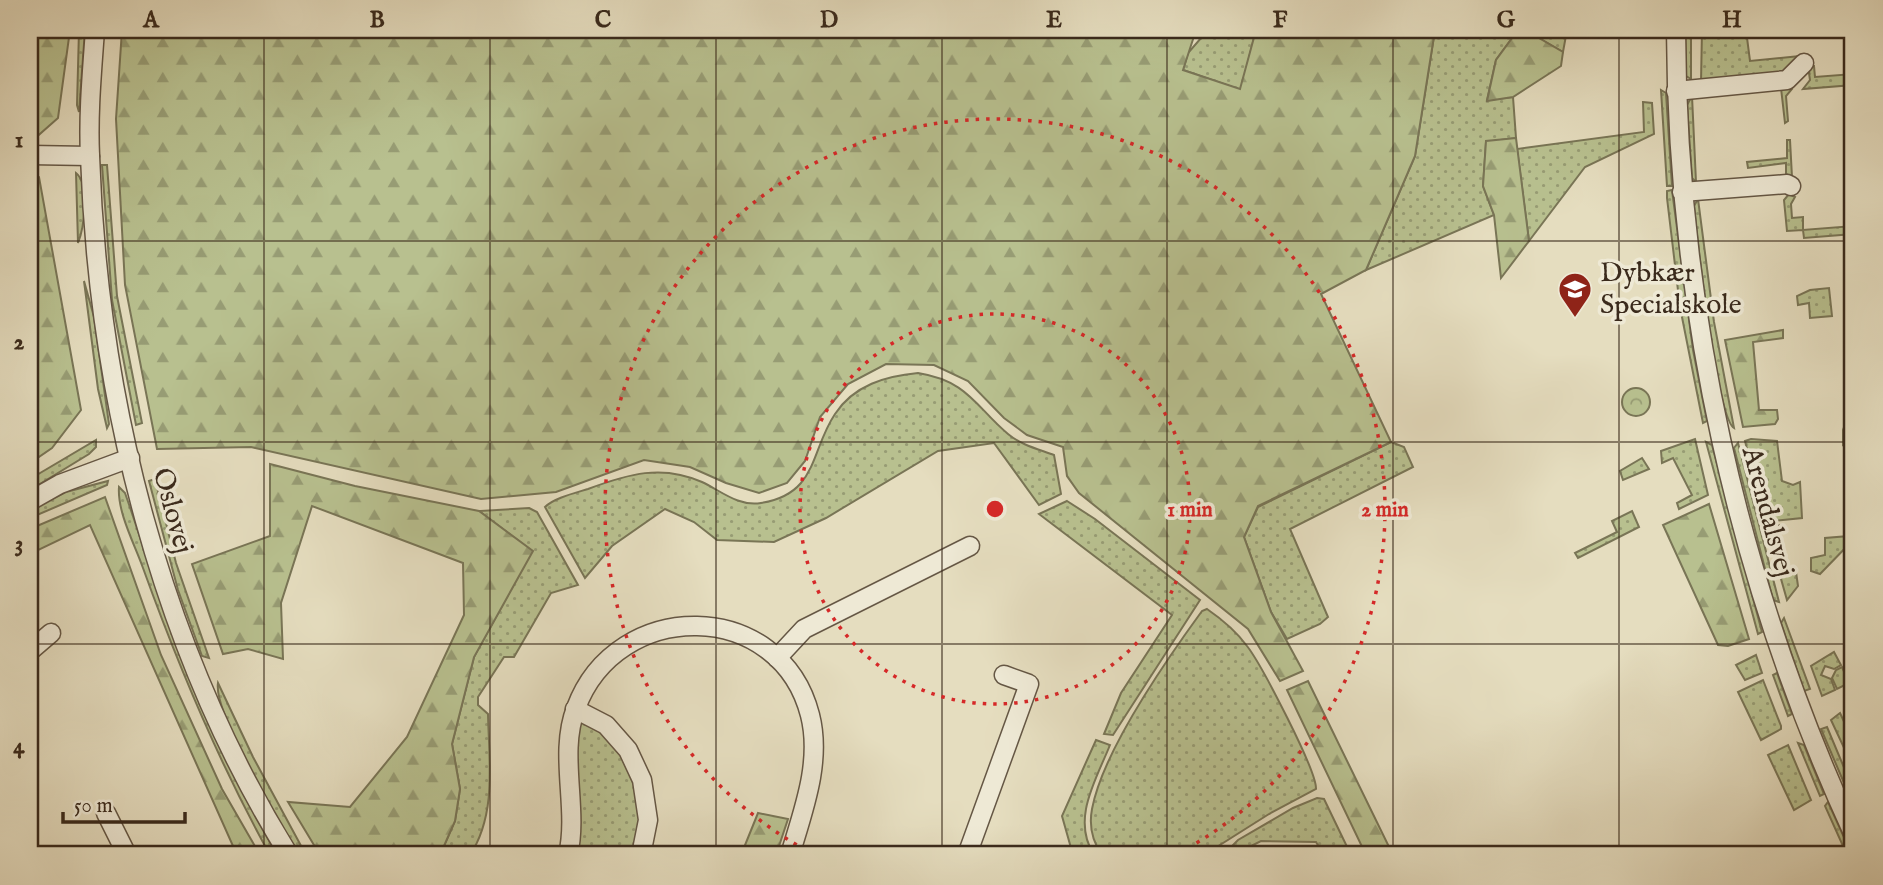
<svg xmlns="http://www.w3.org/2000/svg" width="1883" height="885" font-family="'IM FELL English',serif">
  <defs>
    <pattern id="grass-dots" width="8" height="8" patternUnits="userSpaceOnUse" patternTransform="scale(1.75)"><rect width="8" height="8" fill="#b8c08f"/><path d="M2 2h.1M6 6h.1" fill="none" stroke="#979c74" stroke-width="1.8" stroke-linecap="round"/></pattern>
    <pattern id="forest-firs" width="22" height="20" patternUnits="userSpaceOnUse" patternTransform="scale(1.75)"><rect width="22" height="20" fill="#b8c08f"/><path d="M5 1l3.5 6h-7zM16 11l3.5 6h-7z" fill="#979c74"/></pattern>
    <pattern id="park-crowns" width="20" height="18" patternUnits="userSpaceOnUse" patternTransform="scale(1.75)"><rect width="20" height="18" fill="#b8c08f"/><path d="M2 6a3 3 0 1 1 6 0M12 15a3 3 0 1 1 6 0" fill="none" stroke="#979c74"/></pattern>
  </defs>
  <rect width="100%" height="100%" fill="#e5ddbf"/>
  <filter id="stains"><feTurbulence type="fractalNoise" baseFrequency=".00286" numOctaves="4"/><feColorMatrix values="0 0 0 0 .2 0 0 0 0 .09 0 0 0 0 .02 0 0 0 .5 -.17"/></filter>
  <radialGradient id="worn" r=".72"><stop offset=".6" stop-color="#630" stop-opacity="0"/><stop offset="1" stop-color="#630" stop-opacity=".3"/></radialGradient>
  <g fill="url(#grass-dots)" stroke="#797556" stroke-width="2">
    <polygon points="79,30 85,30 79,112 77,105"/>
    <polygon points="1208,30 1256,30 1241,90 1183,70 1188,53"/>
    <polygon points="1435,30 1518,30 1496,60 1487,100 1513,97 1516,138 1486,142 1483,186 1494,215 1366,270 1415,156"/>
    <polygon points="1525,30 1567,30 1563,52"/>
    <polygon points="1685,30 1691,30 1691,79 1686,76"/>
    <polygon points="1702,30 1746,30 1750,61 1800,56 1786,72 1701,82"/>
    <polygon points="1808,66 1814,66 1815,77 1853,74 1853,85 1803,89 1810,80"/>
    <polygon points="1788,86 1792,89 1786,96 1788,121 1785,123 1781,88"/>
    <polygon points="1661,90 1666,93 1672,186 1667,186"/>
    <polygon points="1692,96 1696,182 1692,178 1687,105"/>
    <polygon points="1643,102 1652,103 1654,134 1585,167 1529,241 1517,149 1644,132"/>
    <polygon points="1787,140 1790,140 1792,177 1786,174 1786,163 1748,168 1747,162 1787,158"/>
    <polygon points="102,165 107,165 117,296 142,423 136,425 112,300"/>
    <path d="M76,173c14,11 8,55 2,70z"/>
    <polygon points="1672,190 1693,350 1707,421 1703,423 1680,307 1667,198 1667,191"/>
    <polygon points="1789,194 1795,197 1791,204 1792,218 1803,217 1803,230 1853,226 1853,234 1804,238 1803,230 1787,231 1784,200"/>
    <path d="M1698,199l16,123 20,106c-17,-10 -37,-191 -40,-222z"/>
    <polygon points="84,281 94,317 109,424 107,428 98,389"/>
    <polygon points="1829,288 1832,316 1810,318 1809,303 1798,305 1797,296 1810,290"/>
    <path d="M918,373c50,8 57,33 90,61 13,11 30,15 46,21l7,39 -22,11 -45,-62 -56,8 -112,67 -52,24 -57,-2 -23,-18 -29,-13 -53,37 -27,32 -40,-71c9,-9 30,-14 43,-18 40,-15 74,-25 114,-7 19,9 37,25 59,21 57,-9 49,-52 74,-89 19,-29 51,-38 83,-41z"/>
    <polygon points="1849,414 1853,414 1853,441 1843,445 1843,430"/>
    <polygon points="1695,439 1708,495 1679,509 1677,503 1692,495 1673,458 1662,463 1661,451"/>
    <polygon points="1751,439 1777,441 1782,481 1793,485 1800,482 1802,518 1765,522 1745,441"/>
    <polygon points="96,440 96,447 89,454 30,490 30,479"/>
    <polygon points="1391,442 1404,447 1413,467 1290,529 1328,617 1320,624 1287,639 1271,612 1244,537 1258,507"/>
    <polygon points="1706,442 1712,445 1762,632 1758,634"/>
    <polygon points="1738,443 1779,602 1773,600 1734,448"/>
    <polygon points="1642,458 1649,469 1623,480 1620,471"/>
    <polygon points="155,479 176,563 209,658 202,656 178,590 149,481"/>
    <polygon points="108,481 107,485 30,518 32,508 66,492"/>
    <path d="M119,487l6,6c17,48 31,96 49,143 29,76 64,148 103,219h-7c-51,-92 -91,-187 -127,-287 -8,-23 -26,-56 -24,-81z"/>
    <polygon points="1067,501 1095,519 1200,600 1113,735 1104,734 1121,693 1172,615 1039,514"/>
    <path d="M529,508l8,4 41,73 -27,8 -37,64h-10l-26,40v8l10,9c1,47 9,100 -18,141h-30l15,-34 5,-32 -8,-45 22,-87 58,-106 -53,-40z"/>
    <polygon points="1632,511 1639,527 1578,558 1575,553 1617,532 1612,521"/>
    <polygon points="1779,525 1783,571 1796,572 1798,586 1787,600 1766,526"/>
    <polygon points="1853,531 1853,540 1820,574 1811,571 1811,558 1825,555 1825,538 1849,536"/>
    <path d="M1207,609c16,11 29,22 40,37 14,18 70,125 69,143l-47,25 -65,41h-102c-10,-14 -13,-30 -10,-46 11,-59 75,-150 110,-198z"/>
    <polygon points="1784,618 1810,689 1804,691 1781,623"/>
    <polygon points="1834,652 1841,665 1834,669 1825,666 1821,675 1831,679 1835,690 1822,696 1811,666"/>
    <polygon points="1756,655 1762,673 1745,680 1736,665"/>
    <polygon points="1842,667 1849,683 1837,689 1832,678 1836,670"/>
    <polygon points="1777,673 1792,714 1788,716 1773,675"/>
    <polygon points="1763,680 1781,726 1781,729 1761,740 1738,692"/>
    <path d="M218,683l35,74 53,98h-8c-18,-32 -85,-142 -80,-172z"/>
    <polygon points="1840,713 1853,741 1853,767 1831,720"/>
    <path d="M580,721c58,25 65,78 56,134h-62l2,-121z"/>
    <polygon points="1827,727 1853,789 1853,804 1821,729"/>
    <path d="M1096,740l14,5c-14,35 -39,74 -16,110h-21l-11,-39z"/>
    <polygon points="1798,743 1804,745 1824,794 1820,796"/>
    <polygon points="1788,745 1811,800 1794,810 1768,755"/>
    <polygon points="1317,798 1324,799 1351,855 1324,855 1316,842 1261,841 1233,855 1231,847 1238,840 1293,808"/>
    <polygon points="1828,802 1852,855 1847,855 1825,806"/>
  </g>
  <g fill="url(#forest-firs)" stroke="#797556" stroke-width="2">
    <polygon points="30,30 70,30 58,118 33,140 30,139"/>
    <polygon points="122,30 1196,30 1183,70 1240,89 1256,30 1435,30 1415,156 1366,270 1321,294 1391,442 1258,506 1244,537 1271,612 1303,671 1280,681 1248,629 1079,493 1067,476 1063,447 1027,435 1004,418 968,381 934,365 886,364 848,384 820,417 805,461 787,483 759,493 726,483 690,467 644,460 556,492 481,499 251,447 157,449 125,285 116,119"/>
    <polygon points="1518,30 1525,30 1563,52 1561,66 1513,97 1487,101 1496,60"/>
    <polygon points="1516,138 1529,241 1501,278 1494,215 1483,186 1486,141"/>
    <polygon points="30,175 39,177 81,410 52,448 30,463 30,392 37,384 30,366"/>
    <polygon points="1783,330 1783,338 1753,342 1759,410 1777,410 1778,419 1775,424 1743,427 1725,340"/>
    <polygon points="270,464 355,486 479,511 533,551 474,657 452,744 460,789 455,821 440,855 320,855 288,802 350,807 407,737 464,615 463,563 312,506 281,603 283,659 248,649 223,654 192,564 270,536"/>
    <polygon points="105,497 161,655 222,789 260,855 237,855 90,525 30,554 30,529"/>
    <polygon points="1709,504 1749,639 1728,646 1718,645 1663,525"/>
    <polygon points="1308,681 1393,855 1366,855 1287,690"/>
    <polygon points="758,813 788,819 776,855 741,855"/>
  </g>
  <circle fill="url(#park-crowns)" stroke="#797556" stroke-width="2" cx="1636" cy="402" r="14"/>
  <g fill="none" stroke-linecap="round" stroke-linejoin="round">
    <defs>
      <g id="minor">
        <path d="M95,30c-3,42 -7,84 -5,126 8,242 71,493 199,699"/>
        <path d="M1676,30c1,277 61,551 177,803"/>
        <polyline points="1676,91 1787,80 1804,63"/>
        <polyline points="30,155 90,156"/>
        <polyline points="1682,192 1787,184 1791,186"/>
        <polyline points="30,501 60,484 130,458"/>
        <polyline points="30,651 51,633"/>
        <polyline points="777,658 804,629 970,546"/>
        <polyline points="575,709 606,725 628,750 642,780 648,820 641,855"/>
        <polyline points="106,813 127,855"/>
        <path d="M568,855c11,-47 -10,-101 8,-147 41,-111 204,-110 234,7 12,47 -7,96 -20,140"/>
        <polyline points="967,855 1029,684 1004,675"/>
      </g>
    </defs>
    <use href="#minor" stroke="#655745" stroke-width="21"/>
    <use href="#minor" stroke="#eee9d5" stroke-width="18"/>
  </g>
  <path fill="none" stroke="#3a2a1c" stroke-width="2" stroke-opacity="0.55" d="M264,30v825M490,30v825M716,30v825M942,30v825M1167,30v825M1393,30v825M1619,30v825M30,241h1823M30,442h1823M30,644h1823"/>
  <g fill="none" stroke="#d62828" stroke-width="3.5" stroke-dasharray="3.5 7">
    <circle cx="995" cy="509" r="195"/>
    <path d="M815 855A390 390 0 1 1 1175 855"/>
  </g>
  <defs>
    <symbol id="school-pin" viewBox="-11 -11 22 30"><path d="M0 17L-7.5 6A9.5 9.5 0 1 1 7.5 6Z" fill="#8f2418" stroke="#eee9d5"/><path d="M0-5L7-2L0 1L-7-2ZM-4 1L0 2.5L4 1V4Q0 6-4 4Z" fill="#fff"/></symbol>
  </defs>
  <g fill-rule="evenodd">
    <use href="#school-pin" x="1556" y="270" width="38" height="52"/>
  </g>
  <g text-anchor="middle" dominant-baseline="central" stroke-width="7" stroke-linejoin="round" paint-order="stroke">
    <g font-size="28" fill="#3a2a1c" stroke="#eee9d5" text-anchor="start">
      <text x="1600" y="273">Dybkær<tspan x="1600" dy="32">Specialskole</tspan></text>
    </g>
    <g font-size="28" fill="#3a2a1c" stroke="#eee9d5">
      <text transform="translate(172 511) rotate(75)">Oslovej</text>
      <text transform="translate(1767 512) rotate(75)">Arendalsvej</text>
    </g>
  </g>
  <circle cx="995" cy="509" r="10" fill="#d62828" stroke="#eee9d5" stroke-width="3.5"/>
  <g font-size="21" text-anchor="middle" font-weight="bold" fill="#d62828" stroke="#eee9d5" stroke-width="7" stroke-linejoin="round" paint-order="stroke">
    <text x="1190" y="516">1 min</text>
    <text x="1385" y="516">2 min</text>
  </g>
  <rect width="1883" height="885" fill="none" stroke="#e5ddbf" stroke-width="77"/>
  <path d="M63 812v10h122v-10" fill="none" stroke="#3a2a1c" stroke-width="3.5"/>
  <text x="74" y="812" font-size="21" fill="#3a2a1c" stroke="#eee9d5" stroke-width="5" paint-order="stroke">50 m</text>
  <rect x="38" y="38" width="1806" height="808" fill="none" stroke="#3a2a1c" stroke-width="2.5"/>
  <g font-size="23" text-anchor="middle" font-weight="bold" fill="#3a2a1c">
    <text x="151" y="27">A</text>
    <text x="377" y="27">B</text>
    <text x="603" y="27">C</text>
    <text x="829" y="27">D</text>
    <text x="1054" y="27">E</text>
    <text x="1280" y="27">F</text>
    <text x="1506" y="27">G</text>
    <text x="1732" y="27">H</text>
    <text x="19" y="147">1</text>
    <text x="19" y="349">2</text>
    <text x="19" y="551">3</text>
    <text x="19" y="753">4</text>
  </g>
  <rect width="100%" height="100%" filter="url(#stains)"/>
  <rect width="100%" height="100%" fill="url(#worn)"/>
</svg>
